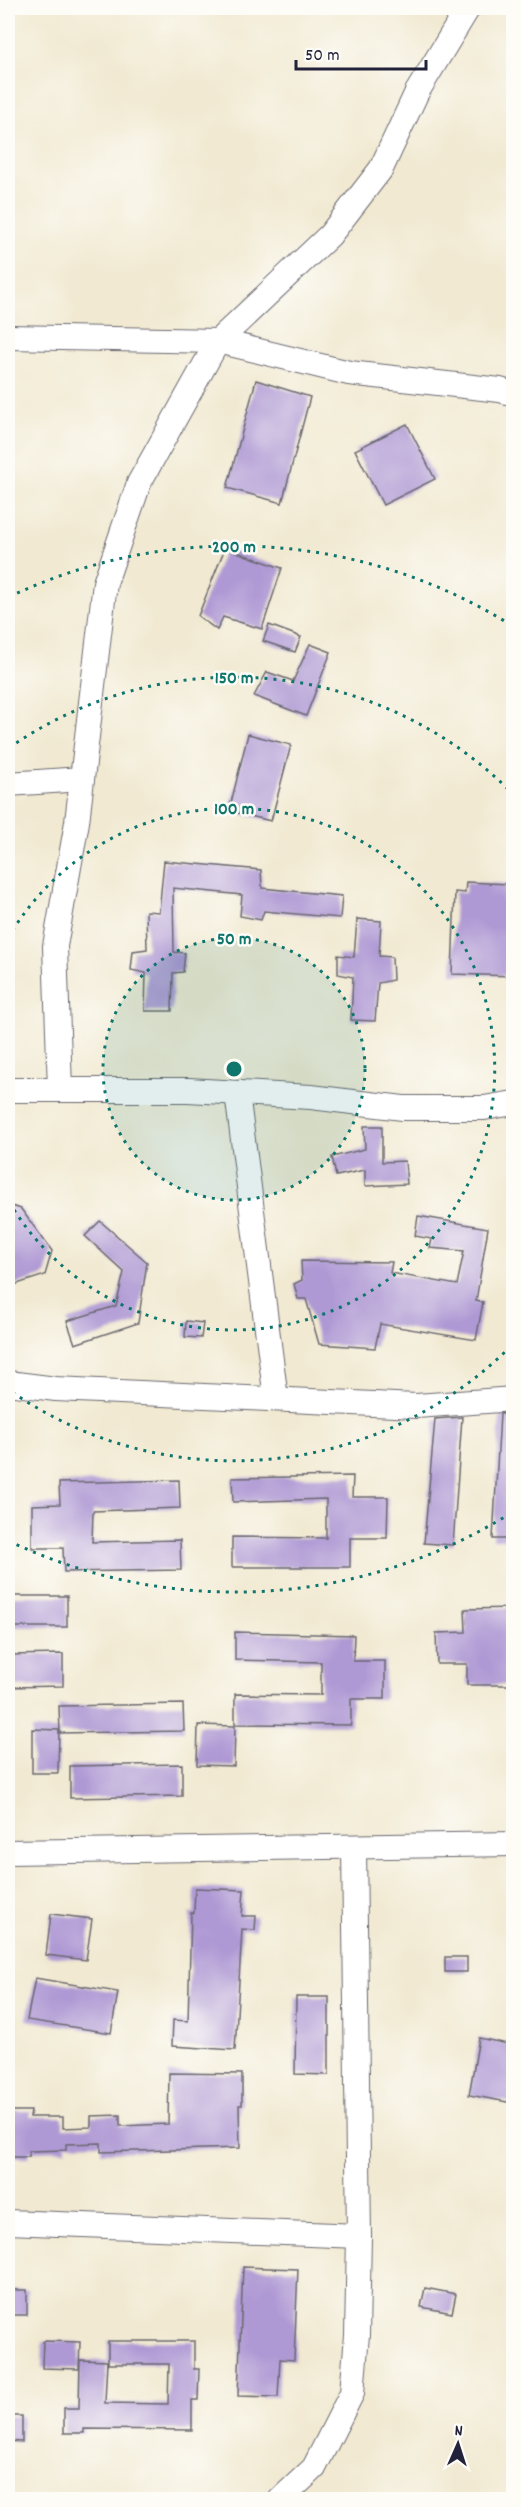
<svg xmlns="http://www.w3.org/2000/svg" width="521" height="2507" font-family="Dekko,sans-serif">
  <rect width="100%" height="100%" fill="#fdfcf7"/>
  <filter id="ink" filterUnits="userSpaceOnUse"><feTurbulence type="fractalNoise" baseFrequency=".0167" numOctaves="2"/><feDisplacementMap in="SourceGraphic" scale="12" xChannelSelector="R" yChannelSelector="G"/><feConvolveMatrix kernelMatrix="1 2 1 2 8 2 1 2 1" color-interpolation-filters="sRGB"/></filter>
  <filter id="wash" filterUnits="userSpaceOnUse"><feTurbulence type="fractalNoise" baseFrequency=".008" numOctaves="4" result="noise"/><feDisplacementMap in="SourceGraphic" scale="24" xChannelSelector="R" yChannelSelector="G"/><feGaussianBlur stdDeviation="1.35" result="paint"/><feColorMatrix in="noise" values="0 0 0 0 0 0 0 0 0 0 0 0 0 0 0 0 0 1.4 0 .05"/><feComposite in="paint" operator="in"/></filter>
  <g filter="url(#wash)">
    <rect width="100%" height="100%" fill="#f1e9d1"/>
    <g id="blocks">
      <g fill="#af99d4">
        <polygon points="256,380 310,397 282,503 227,488"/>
        <polygon points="407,424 435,479 383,505 355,450"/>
        <polygon points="225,548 282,568 262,629 223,617 217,630 198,616"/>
        <polygon points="269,625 301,637 295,652 263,641"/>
        <polygon points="310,644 331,652 306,716 254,696 267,672 293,681"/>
        <polygon points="248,734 291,745 271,821 229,811"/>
        <polygon points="164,861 261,870 262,888 342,896 340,918 264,911 261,920 240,916 242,895 173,888 174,952 185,953 183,972 173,973 172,1011 145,1011 146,973 131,970 133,951 147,949 146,911 159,912"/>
        <polygon points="466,882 509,884 509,893 513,893 513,976 452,974 455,892 465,893"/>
        <polygon points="357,919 381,921 379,956 392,957 393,980 378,983 375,1021 351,1020 353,977 338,974 338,955 354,957"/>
        <polygon points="364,1126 382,1126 382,1162 405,1161 407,1184 365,1186 365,1170 336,1176 332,1157 365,1149"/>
        <polygon points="8,1205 21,1209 52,1251 45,1275 8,1287"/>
        <polygon points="418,1216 488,1228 476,1301 483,1302 476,1340 380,1324 375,1348 319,1344 306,1299 298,1299 294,1284 302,1280 301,1261 392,1262 390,1273 457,1285 464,1251 430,1248 432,1239 415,1236"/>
        <polygon points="100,1221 147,1262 138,1323 75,1344 67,1321 116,1306 124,1272 85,1236"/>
        <polygon points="186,1321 203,1323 201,1338 185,1337"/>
        <polygon points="513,1413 511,1539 493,1539 500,1414"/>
        <polygon points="462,1417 453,1545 424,1543 435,1419"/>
        <polygon points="353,1476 352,1497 388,1497 387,1538 350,1538 350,1567 232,1567 232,1537 326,1538 326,1499 233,1502 232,1478"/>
        <polygon points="179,1480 180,1508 93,1511 92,1542 180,1540 181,1570 64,1572 63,1548 32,1548 32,1505 60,1504 59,1483"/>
        <rect x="8" y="1596" width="59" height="31"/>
        <polygon points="513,1608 513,1685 467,1685 467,1664 437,1664 436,1633 466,1632 465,1609"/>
        <polygon points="235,1632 354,1635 353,1661 385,1661 385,1699 351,1699 351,1725 235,1724 235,1694 321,1695 321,1662 235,1660"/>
        <polygon points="63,1654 63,1686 8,1687 8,1655"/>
        <polygon points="183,1704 184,1731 60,1733 59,1706"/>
        <polygon points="198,1725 235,1726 234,1766 197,1765"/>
        <polygon points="32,1729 59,1730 58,1773 32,1773"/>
        <polygon points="182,1764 182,1796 70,1798 70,1766"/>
        <polygon points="195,1888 244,1890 242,1916 256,1916 255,1930 242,1929 235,2050 172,2046 173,2020 188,2021 191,1913 194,1913"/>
        <polygon points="51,1914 92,1919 86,1960 46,1955"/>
        <rect x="445" y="1957" width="22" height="15"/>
        <polygon points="35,1978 118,1992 111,2033 27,2020"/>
        <polygon points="296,1997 329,1997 329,2075 295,2074"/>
        <polygon points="479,2038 513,2045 513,2103 469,2095"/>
        <polygon points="169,2073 242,2074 242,2105 239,2105 240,2148 101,2152 101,2143 66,2144 66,2150 29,2151 29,2157 8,2157 8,2111 31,2111 30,2117 63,2117 63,2128 91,2127 91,2116 120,2115 120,2126 168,2124"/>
        <polygon points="243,2267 298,2269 294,2360 280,2359 278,2397 238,2396"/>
        <polygon points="425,2288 456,2294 452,2313 421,2307"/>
        <rect x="8" y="2290" width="19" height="25"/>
        <polygon points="43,2341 80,2342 79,2369 42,2368"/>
        <polygon points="108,2341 194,2341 194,2369 199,2369 198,2400 192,2400 192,2430 84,2429 84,2433 64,2433 64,2408 79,2408 80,2360 107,2361 105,2403 168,2404 169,2364 108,2364"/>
        <polygon points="8,2416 22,2416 22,2442 8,2441"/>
      </g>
    </g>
  </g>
  <g filter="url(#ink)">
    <use href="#blocks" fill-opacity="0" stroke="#6a6870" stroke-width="1.5"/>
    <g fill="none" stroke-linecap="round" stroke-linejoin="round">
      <defs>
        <g id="minor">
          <polyline points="8,337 218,341 349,373 500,390 514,394"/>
          <polyline points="8,784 82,779"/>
          <polyline points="60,1089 55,946 77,822 105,583 139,483 218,341 330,235 381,169 417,92 468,8"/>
          <polyline points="8,1090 188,1090 311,1097 403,1108 484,1108 514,1103"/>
          <polyline points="237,1093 276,1399"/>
          <polyline points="8,1383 56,1389 416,1406 514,1399"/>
          <polyline points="8,1852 514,1844"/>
          <polyline points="8,2222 359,2236"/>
          <polyline points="280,2500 314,2468 352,2393 357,2335 359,2236 354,1847"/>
        </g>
      </defs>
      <use href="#minor" stroke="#6a6870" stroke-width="26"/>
      <use href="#minor" stroke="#fff" stroke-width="24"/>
    </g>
  </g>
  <circle cx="234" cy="1069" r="131" fill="#0f766e" fill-opacity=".12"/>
  <g fill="none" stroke="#0f766e" stroke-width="3" stroke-dasharray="3 6">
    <circle cx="234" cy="1069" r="131"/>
    <path d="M8 938A261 261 0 1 1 8 1200"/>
    <path d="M511 1346A392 392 0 0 1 9 1390M9 748A392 392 0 0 1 511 792"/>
    <path d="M511 1513A523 523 0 0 1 9 1541M9 597A523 523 0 0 1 511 625"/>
  </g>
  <circle cx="234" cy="1069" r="9" fill="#0f766e" stroke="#fdfcf7" stroke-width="3"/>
  <g font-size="18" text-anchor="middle" font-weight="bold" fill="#0f766e" stroke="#fdfcf7" stroke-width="5" stroke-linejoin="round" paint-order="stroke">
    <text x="234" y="552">200 m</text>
    <text x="234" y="683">150 m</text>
    <text x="234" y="814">100 m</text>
    <text x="234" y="944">50 m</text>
  </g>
  <rect width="521" height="2507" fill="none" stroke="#fdfcf7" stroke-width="30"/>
  <g transform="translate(458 2444) rotate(3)" stroke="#fdfcf7" stroke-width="4.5" paint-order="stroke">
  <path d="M0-4.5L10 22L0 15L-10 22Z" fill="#22223b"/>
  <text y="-9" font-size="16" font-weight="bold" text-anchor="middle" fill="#22223b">N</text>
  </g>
  <path d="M296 60v9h130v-9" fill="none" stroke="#22223b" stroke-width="3"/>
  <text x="305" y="60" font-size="18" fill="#22223b" stroke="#fdfcf7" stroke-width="4.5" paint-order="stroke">50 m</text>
</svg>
